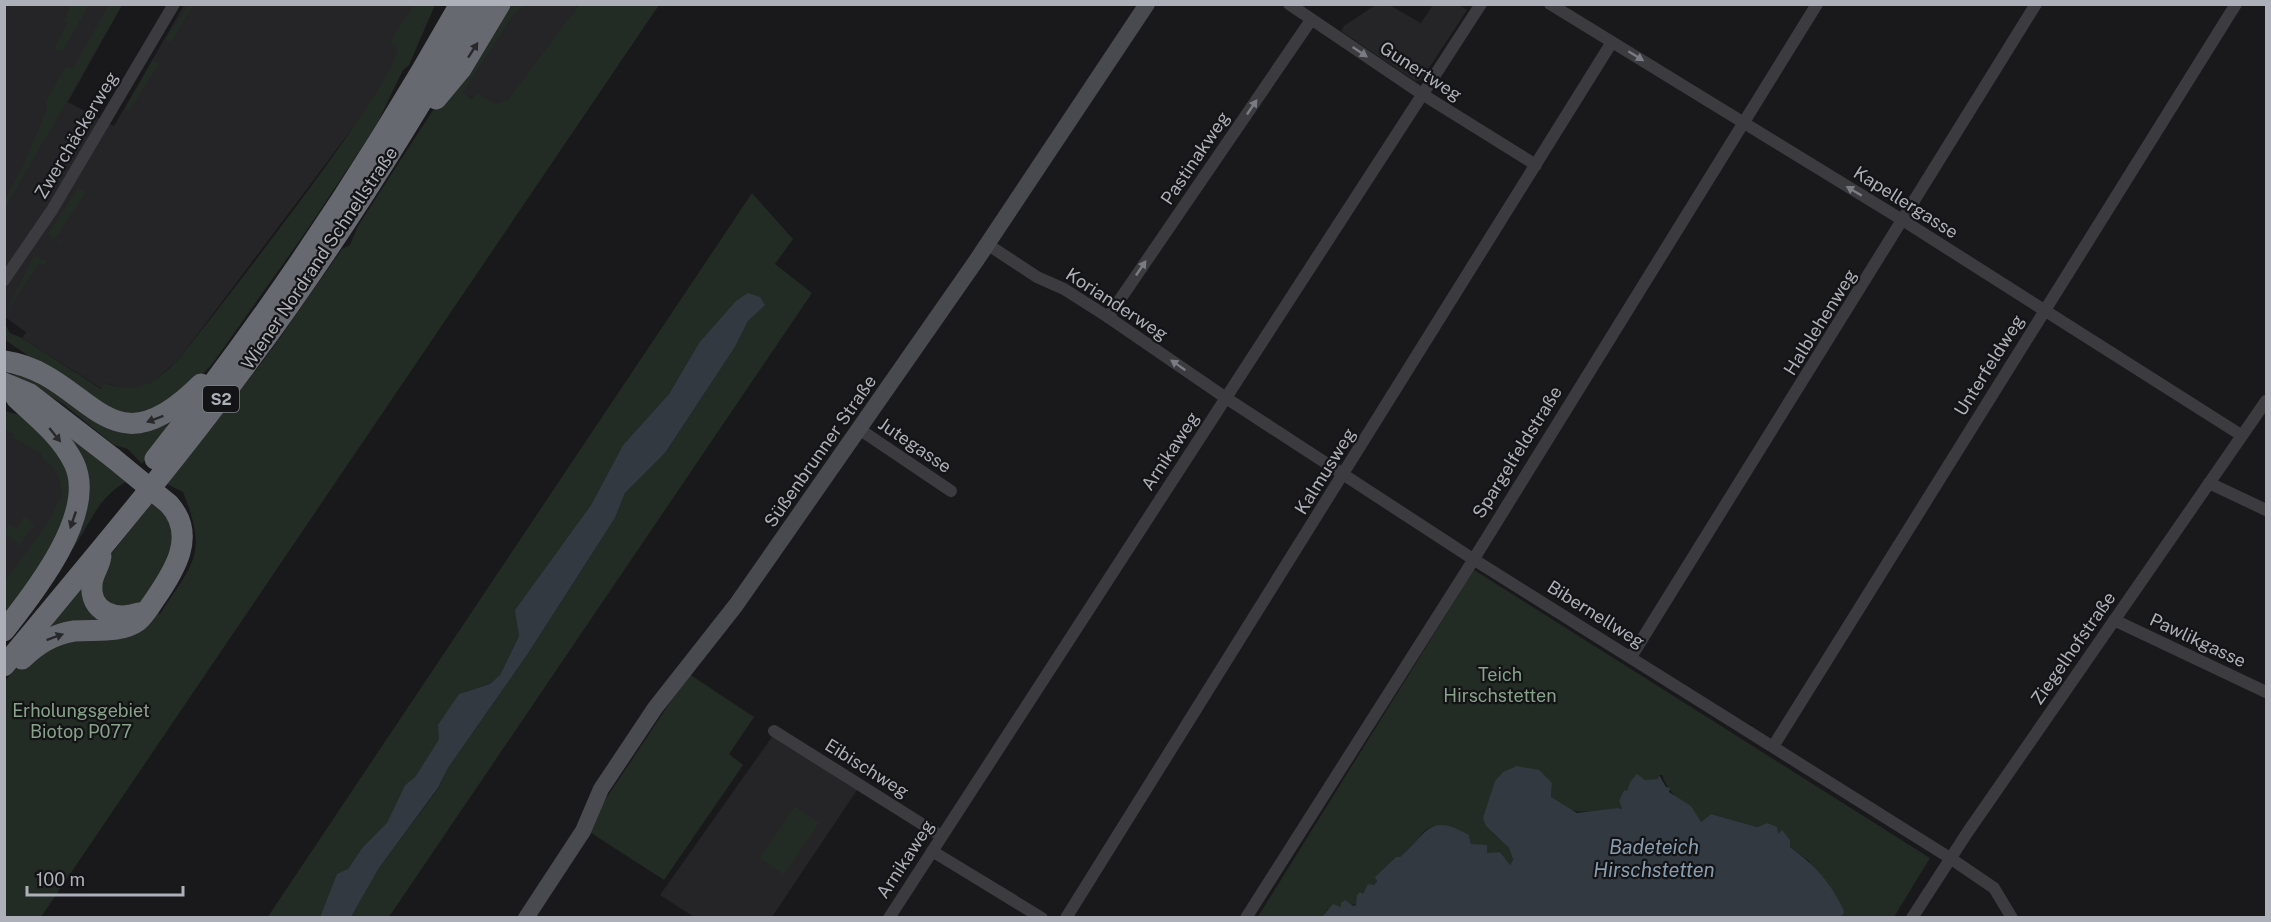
<svg xmlns="http://www.w3.org/2000/svg" width="2271" height="922" font-family="'Public Sans',sans-serif">
  <rect width="100%" height="100%" fill="#19191b"/>
  <g fill="#252528">
    <polygon points="1377,4 1389,5 1421,23 1433,5 1459,5 1467,10 1421,80 1415,81 1341,31 1344,26"/>
    <polygon points="5,5 122,5 68,102 114,126 184,5 430,5 370,105 179,359 154,381 143,387 126,389 105,383 102,389 22,338 26,332 5,317"/>
    <polygon points="509,5 579,5 510,106 489,110 452,85"/>
    <polygon points="5,424 58,462 64,489 57,510 5,586"/>
    <polygon points="774,734 857,790 772,917 694,917 660,895"/>
  </g>
  <g fill="#232b25">
    <polygon points="109,4 122,5 5,208 5,200 24,164 47,108 46,101 66,66 73,69"/>
    <polygon points="70,5 89,5 64,49 59,51 54,49 67,23 64,21"/>
    <polygon points="189,5 193,5 171,42 178,46 176,47 165,39"/>
    <path d="M414,5h21l-26,60 -6,5 -27,56 -71,107 -92,130 -31,34 -37,22 -44,-14 -96,-65 1,-14 4,7 12,5 79,51 4,-6c35,13 50,-1 74,-24 31,-40 223,-282 218,-311l-7,-7z"/>
    <path d="M509,5h17l-11,7 -52,80 9,7 5,-6 18,11 13,-4 71,-95h80l-618,912h-36l-1,-235 19,-21 18,-14 114,-37 5,4c34,-53 48,-59 23,-122l-16,-8 100,-128 75,-107 8,-4 8,-19 73,-113z"/>
    <polygon points="152,61 159,63 129,111 125,109"/>
    <polygon points="78,188 93,196 85,193 55,238 62,242 60,244 48,234"/>
    <polygon points="752,193 793,239 775,264 812,293 389,917 351,917 379,868 438,789 448,768 527,655 615,518 625,493 665,453 735,347 748,321 764,305 699,343 669,394 623,445 591,505 516,609 519,636 500,675 490,684 459,694 439,739 415,777 405,785 387,824 362,848 348,869 337,875 320,917 267,918"/>
    <polygon points="34,256 46,261 46,265 39,263 5,314"/>
    <polygon points="14,367 102,419 176,413 142,464 128,449 114,445 62,403 15,377 11,372"/>
    <polygon points="5,411 24,416 67,462 73,507 5,627 5,581 47,524 62,495 59,476 52,466 44,460 40,453 12,437 13,434 5,429"/>
    <path d="M45,414l81,68c-29,15 -37,45 -55,69l12,-49z"/>
    <polygon points="154,500 163,507 176,539 151,595 133,611 100,600 105,562"/>
    <polygon points="24,516 35,525 15,550 18,543 5,534 9,524 17,529"/>
    <path d="M1474,570l456,288 -36,59h-58l-27,-56 -19,-14 -23,-24 -10,4 -46,-13 -10,8c-14,-15 -32,-27 -39,-47h-3l-1,4 -28,3 -3,10 -3,-2 -5,11 3,9 -5,-2c-25,3 -47,10 -66,-11l1,-14 -60,7 -6,36 23,22 4,12 -4,6 -9,-14 -13,2 -16,-10 -2,-9c-50,-18 -36,-7 -69,22h-4l-20,20 1,4 -14,14 -3,-3 -3,12 -29,5 -5,8 -66,1z"/>
    <polygon points="83,583 106,618 40,635"/>
    <polygon points="689,674 754,717 729,754 743,765 664,880 588,831 595,815"/>
    <polygon points="795,806 819,823 784,875 760,858"/>
  </g>
  <g fill="#323940">
    <polygon points="748,293 760,297 765,305 748,321 735,347 665,453 625,493 615,518 527,655 448,768 438,788 379,868 351,917 320,917 337,874 348,869 362,848 387,823 405,785 415,777 439,739 438,725 459,694 490,684 500,675 519,636 515,610 591,505 623,445 669,394 699,343 736,301"/>
    <path d="M1517,766l22,4 13,13 -1,14 26,16 40,-5 5,1 -3,-8 5,-11 3,1 3,-9 7,-8 8,6 13,-1 1,-4 7,12 4,1 -1,4 22,14 10,16 10,-8 46,13 10,-4 10,4 1,7 4,-4 8,10v7c25,18 41,36 54,64l-1,4 -7,3 -514,-1 11,-13 8,3v-4l4,-3 8,6 3,-1 1,-10 3,-3 3,2 5,-10 6,1 3,-4 -2,-4 21,-20h4c28,-24 28,-45 69,-22l2,9 16,1v8l13,-1 10,13 3,-5 -4,-12 -23,-22 -3,-8 12,-37 8,-9z"/>
  </g>
  <g fill="none" stroke-linecap="round" stroke-linejoin="round">
    <g stroke="#3b3b40" stroke-width="12">
      <polyline points="1289,4 1422,94 1536,165"/>
      <polyline points="1550,4 1904,221 2241,435"/>
      <polyline points="987,244 1037,277 1064,289 1108,317 1226,398 1473,559 1950,858 1994,888 2012,918"/>
      <polyline points="4,280 52,210 174,4"/>
      <polyline points="1108,317 1311,20"/>
      <polyline points="859,429 951,491"/>
      <polyline points="2209,483 2266,510"/>
      <polyline points="2114,620 2266,692"/>
      <polyline points="1631,657 2036,4"/>
      <polyline points="774,731 941,836"/>
      <polyline points="1774,745 2236,4"/>
      <polyline points="932,851 1042,918"/>
      <polyline points="889,918 1481,4"/>
      <polyline points="1066,918 1612,42"/>
      <polyline points="1246,918 1467,570 1817,4"/>
      <polyline points="1912,918 1967,833 2266,401"/>
    </g>
    <polyline stroke="#494a4f" stroke-width="16" points="526,918 583,831 601,789 655,708 736,605 976,261 1147,4"/>
    <g stroke="#676970" stroke-width="21">
      <polyline points="436,99 461,69 500,4"/>
      <path d="M4,361c88,13 102,118 197,23"/>
      <polyline points="4,383 30,394 113,458"/>
      <path d="M155,459c113,-143 215,-295 305,-455"/>
      <path d="M101,556c-1,10 -8,17 -9,28 -3,28 24,37 47,29"/>
      <path d="M4,631c30,-38 94,-118 70,-168 -13,-27 -37,-45 -58,-65"/>
      <path d="M22,659c14,-14 32,-25 52,-28 20,-2 46,3 64,-10 6,-5 12,-15 17,-22 20,-29 42,-64 14,-95"/>
      <path d="M4,666c80,-97 161,-192 236,-293 88,-117 166,-241 239,-369"/>
    </g>
    <polyline stroke="#676970" stroke-width="21" points="113,458 169,504"/>
  </g>
  <defs><path id="oneway-solid" d="M-6-.8H1V-3.2L6.5 0L1 3.2V.8H-6Z" transform="scale(1.5)"/></defs>
  <g fill="#29292c">
    <use href="#oneway-solid" transform="translate(473 50) rotate(-57)"/>
    <use href="#oneway-solid" transform="translate(155 419) rotate(159)"/>
    <use href="#oneway-solid" transform="translate(55 435) rotate(51)"/>
    <use href="#oneway-solid" transform="translate(73 520) rotate(109)"/>
    <use href="#oneway-solid" transform="translate(55 637) rotate(-20)"/>
  </g>
  <g fill="#7a7b83">
    <use href="#oneway-solid" transform="translate(1360 52) rotate(34)"/>
    <use href="#oneway-solid" transform="translate(1636 56) rotate(32)"/>
    <use href="#oneway-solid" transform="translate(1252 107) rotate(-56)"/>
    <use href="#oneway-solid" transform="translate(1854 191) rotate(-149)"/>
    <use href="#oneway-solid" transform="translate(1141 268) rotate(-56)"/>
    <use href="#oneway-solid" transform="translate(1178 365) rotate(-145)"/>
  </g>
  <g text-anchor="middle" dominant-baseline="central" stroke-width="4.5" stroke-linejoin="round" paint-order="stroke">
    <rect fill="#141416" stroke="#7f8188" stroke-width="1.5" x="203" y="386" width="36" height="26" rx="4.5"/>
    <g font-size="16" font-weight="bold" fill="#adb0b9">
      <text x="221" y="399">S2</text>
    </g>
    <g font-size="18" fill="#adb0b9" stroke="#141416">
      <text transform="translate(1421 71) rotate(33)">Gunertweg</text>
      <text transform="translate(76 135) rotate(-59)">Zwerchäckerweg</text>
      <text transform="translate(1195 158) rotate(-56)">Pastinakweg</text>
      <text transform="translate(1906 202) rotate(32)">Kapellergasse</text>
      <text transform="translate(319 258) rotate(-56)">Wiener Nordrand Schnellstraße</text>
      <text transform="translate(1117 304) rotate(33)">Korianderweg</text>
      <text transform="translate(1820 322) rotate(-58)">Halblehenweg</text>
      <text transform="translate(1989 365) rotate(-58)">Unterfeldweg</text>
      <text transform="translate(915 445) rotate(34)">Jutegasse</text>
      <text transform="translate(820 451) rotate(-55)">Süßenbrunner Straße</text>
      <text transform="translate(1170 451) rotate(-57)">Arnikaweg</text>
      <text transform="translate(1517 452) rotate(-58)">Spargelfeldstraße</text>
      <text transform="translate(1325 471) rotate(-58)">Kalmusweg</text>
      <text transform="translate(1596 614) rotate(32)">Bibernellweg</text>
      <text transform="translate(2198 640) rotate(25)">Pawlikgasse</text>
      <text transform="translate(2073 648) rotate(-55)">Ziegelhofstraße</text>
      <text transform="translate(867 768) rotate(32)">Eibischweg</text>
      <text transform="translate(905 859) rotate(-57)">Arnikaweg</text>
    </g>
    <g font-size="18" fill="#86a289" stroke="#141416">
      <text x="1500" y="674">Teich<tspan x="1500" dy="21">Hirschstetten</tspan></text>
      <text x="81" y="710">Erholungsgebiet<tspan x="81" dy="21">Biotop P077</tspan></text>
    </g>
    <g font-size="20" font-style="italic" fill="#889cb0" stroke="#141416">
      <text x="1654" y="847">Badeteich<tspan x="1654" dy="23">Hirschstetten</tspan></text>
    </g>
  </g>
  <rect width="2271" height="922" fill="none" stroke="#adb0b9" stroke-width="12"/>
  <path d="M27 886v9h156v-9" fill="none" stroke="#adb0b9" stroke-width="3"/>
  <text x="36" y="886" font-size="18" fill="#adb0b9" stroke="#141416" stroke-width="4.5" paint-order="stroke">100 m</text>
</svg>
